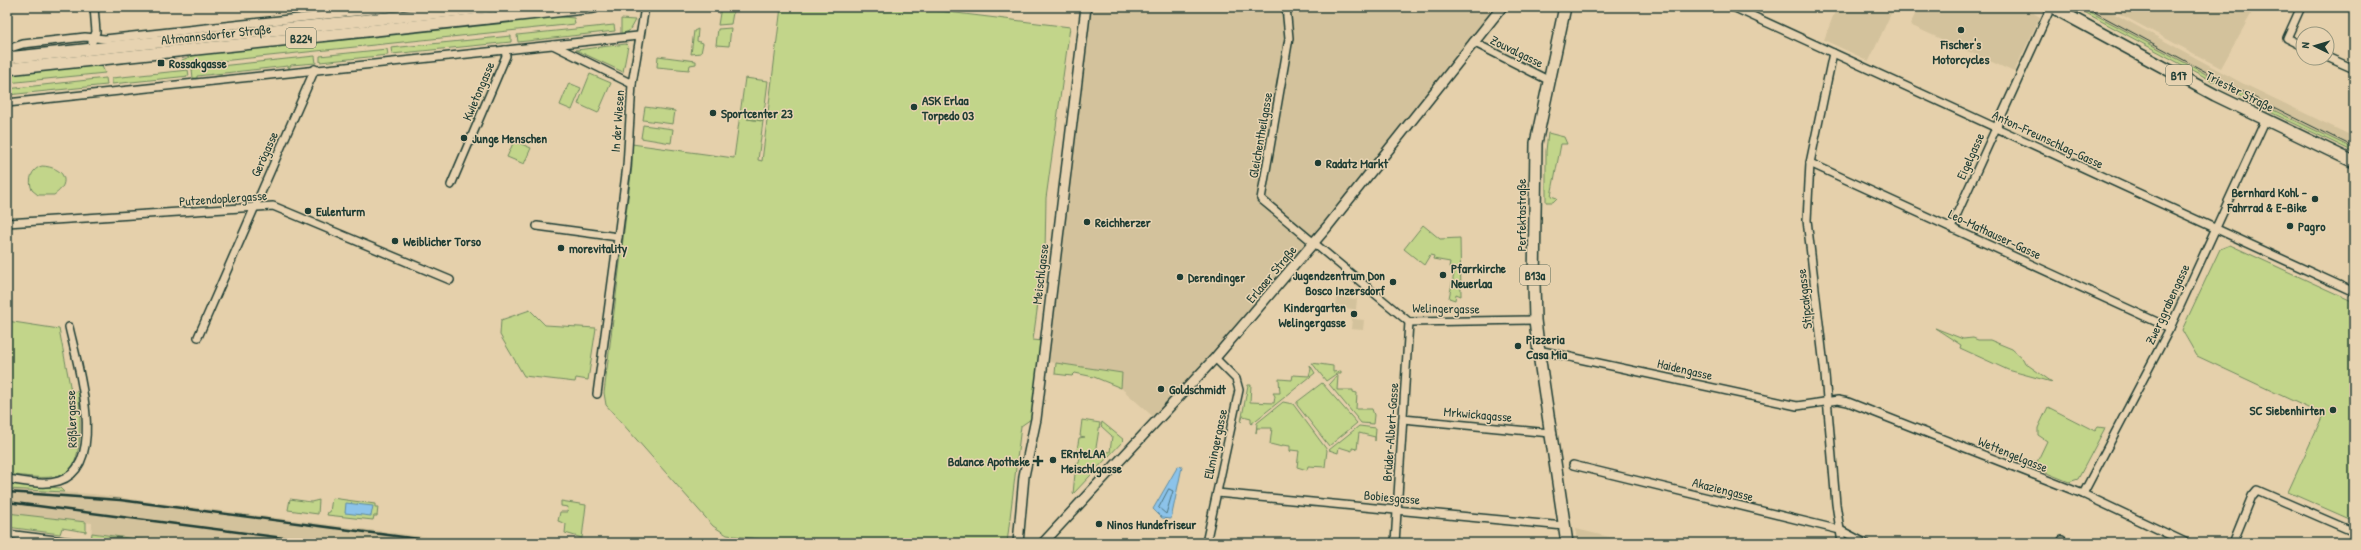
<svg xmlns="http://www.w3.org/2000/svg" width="2361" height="550" font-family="'Patrick Hand',sans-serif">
  <rect width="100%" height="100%" fill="#e5d0ab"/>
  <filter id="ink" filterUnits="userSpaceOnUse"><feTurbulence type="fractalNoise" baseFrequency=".025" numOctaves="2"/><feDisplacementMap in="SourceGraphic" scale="8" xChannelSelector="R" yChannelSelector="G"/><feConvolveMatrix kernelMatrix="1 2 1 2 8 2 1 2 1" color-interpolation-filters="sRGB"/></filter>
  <g filter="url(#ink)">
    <g fill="#d3c29c">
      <polygon points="1082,7 1502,7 1327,227 1158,421 1121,388 1122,373 1049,362 1078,28"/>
      <polygon points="1828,7 1894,7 1869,61 1824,40 1835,11"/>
      <polygon points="1911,7 2023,7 2040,17 2014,72 1910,25 1917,10"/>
      <polygon points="2081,7 2102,7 2242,83 2354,137 2354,149 2269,108"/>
      <polygon points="2107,7 2255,7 2221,68"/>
      <polygon points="1341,294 1347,295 1346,298 1357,299 1355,319 1364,320 1363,330 1351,329 1353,309 1335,307 1336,297 1341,297"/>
      <polygon points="7,489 92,494 473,543 101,543 91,541 92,523 7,513"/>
      <polygon points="1576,529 1634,543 1578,543"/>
    </g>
    <g fill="#c2d58a" stroke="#70895f">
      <polygon points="721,7 734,7 731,24 718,25"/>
      <polygon points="781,7 907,7 1070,27 1046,198 1045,252 1033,340 1042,341 1031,419 1021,426 1007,543 788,543 727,535 713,526 606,405 604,393 632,166 632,144 734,158 745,78 768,81 763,121 747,119 763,121 758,160 762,161"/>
      <polygon points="2075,7 2081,7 2269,108 2354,149 2354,152 2266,110"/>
      <polygon points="553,16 574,18 575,24 183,65 182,60 200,53"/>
      <polygon points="621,19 635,20 629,31 621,34"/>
      <polygon points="614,25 615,31 518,42 517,35"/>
      <polygon points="731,28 729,46 716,45 718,29"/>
      <polygon points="698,29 697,41 703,43 701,53 691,54 694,31"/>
      <polygon points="511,36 511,42 392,54 391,48"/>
      <polygon points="626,44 628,46 623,72 576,50"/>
      <polygon points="387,49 388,55 320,62 320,56"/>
      <polygon points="315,56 316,63 291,65 289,68 288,66 197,76 197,78 193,78 192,69"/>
      <polygon points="658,56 696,61 696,64 690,65 689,70 657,67"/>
      <polygon points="101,64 105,73 7,83 7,74"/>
      <polygon points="188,70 189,76 112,84 112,78"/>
      <polygon points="590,74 611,83 598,113 578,104"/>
      <polygon points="106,78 107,85 7,95 7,89"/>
      <polygon points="569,83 581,88 572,110 560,105"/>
      <polygon points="645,107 675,111 673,124 643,120"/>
      <polygon points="643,125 673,129 671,143 641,138"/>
      <polygon points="1548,133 1564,137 1567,144 1561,144 1551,196 1557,198 1553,202 1546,202 1546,151"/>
      <polygon points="514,141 531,148 524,164 507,157"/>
      <path d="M42,166c21,1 31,16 12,29h-16l-6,-5c-4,-10 -1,-21 10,-24z"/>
      <polygon points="1423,225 1440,239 1460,238 1461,296 1456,294 1455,300 1449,298 1455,269 1449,267 1450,262 1433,259 1434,256 1430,255 1424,265 1404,249"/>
      <polygon points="2230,245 2354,302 2354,521 2288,492 2323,415 2197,356 2182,330 2220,249"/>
      <polygon points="530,310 545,325 596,328 588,380 576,378 575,382 524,376 500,335 501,320"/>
      <path d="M7,321l52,8 12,62 8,1c0,20 7,75 -17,83 -17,5 -37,1 -55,-1z"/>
      <polygon points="1935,328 1963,339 1973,338 1978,340 1990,340 2012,349 2023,359 2025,363 2052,382 2008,370 1960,348 1961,345"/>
      <polygon points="1056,363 1122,373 1121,388 1094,377 1075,373 1072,376 1055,374"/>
      <polygon points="1312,363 1333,366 1333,372 1341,371 1341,374 1336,374 1326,381"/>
      <polygon points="1310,365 1315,373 1251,424 1251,418 1243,416 1241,422 1248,385 1251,385 1250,402 1274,403 1275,396 1273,393 1280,393 1279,379 1292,380 1293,375 1309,376 1311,369"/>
      <polygon points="1337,375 1338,376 1337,390 1353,390 1353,392 1357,393 1356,409 1372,409 1374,415 1373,424 1361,423 1329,384"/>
      <polygon points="1322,383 1357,423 1329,446 1297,405 1297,402"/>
      <polygon points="1283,402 1293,404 1327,450 1325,467 1308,466 1307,470 1297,467 1299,451 1291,450 1290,452 1290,446 1282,445 1282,447 1270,444 1272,428 1257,428 1256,433 1257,423"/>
      <polygon points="2048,407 2095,431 2098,427 2105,428 2078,479 2069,482 2027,465 2029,460 2037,462 2047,441 2038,435 2038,428"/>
      <polygon points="1082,420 1100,423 1095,454 1098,451 1110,452 1112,436 1101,426 1102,422 1124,440 1073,494 1076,463 1079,463 1081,451 1077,450 1079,438 1085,437 1080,436"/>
      <polygon points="1359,426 1376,428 1375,441 1375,437 1359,433 1357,449 1352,448 1352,451 1339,447 1338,453 1329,450"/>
      <polygon points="7,483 60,488 64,492 7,489"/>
      <polygon points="332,498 375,504 375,507 378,507 377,516 374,516 373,520 327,515 328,512 330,512"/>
      <polygon points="290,499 311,502 319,500 318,514 288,510"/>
      <polygon points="561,501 586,505 582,538 565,533 566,524 558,521 560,512 567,512 568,507 561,506"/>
      <polygon points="7,513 86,522 86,532 62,528 60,534 7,527"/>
      <polygon points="92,533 150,541 108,537 107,543 91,541"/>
    </g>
    <g fill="#8cc3ea" stroke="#608da1">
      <polygon points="1178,466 1182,467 1171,519 1162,518 1153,509"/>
      <polygon points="346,503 373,506 371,516 345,513"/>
    </g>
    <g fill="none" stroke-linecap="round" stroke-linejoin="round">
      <polygon stroke="#4b737d" stroke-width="1" points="1169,489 1173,491 1166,514 1159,508"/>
      <defs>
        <g id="minor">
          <polyline points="1286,7 1289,38 1261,199 1409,322 1535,320"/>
          <polyline points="1733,7 2354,292"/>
          <polyline points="2301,7 2287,38 2303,46"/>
          <polyline points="92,42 96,32 94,7"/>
          <polyline points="1473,42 1550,81"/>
          <polyline points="553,45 632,84"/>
          <polyline points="7,49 23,44 85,37 105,39 400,7"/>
          <polyline points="1833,53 1810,163 1807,220 1825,375 1836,504 1842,543"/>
          <polyline points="2327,57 2354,69"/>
          <polyline points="7,103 638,36"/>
          <polyline points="1810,163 2170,328"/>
          <polyline points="451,185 506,56 505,50"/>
          <polyline points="7,223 273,206 450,280"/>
          <polyline points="537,226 618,237 597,394"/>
          <polyline points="1951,227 2051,7"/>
          <polyline points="618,237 627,166 632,84 645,7"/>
          <polyline points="198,337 315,69"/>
          <polyline points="1538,350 1797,406 1838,400 1848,402 2083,494 2187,543"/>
          <polyline points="1403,419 1550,433"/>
          <polyline points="1573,465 1840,530 1865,543"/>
          <path d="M7,479c16,2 36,7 52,2 50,-15 18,-118 10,-154"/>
          <polyline points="1217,493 1564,526"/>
          <polyline points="2083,494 2170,328 2265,121"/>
          <polyline points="7,534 80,543"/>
          <polyline points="1206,543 1239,390 1236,379 1215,358"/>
          <polyline points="1395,543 1409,322"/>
          <polyline points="2061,543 2062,540"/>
          <polyline points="2233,543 2252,496 2257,490 2354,532"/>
        </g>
        <g id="tertiary">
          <polyline points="1018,543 1024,476 1036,419 1086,7"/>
          <polyline points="1043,543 1215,358 1327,227 1502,7"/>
        </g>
        <g id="primary">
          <polyline points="1565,7 1536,143 1534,284 1535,320 1540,361 1567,543"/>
          <polyline points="2052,7 2215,95 2354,162"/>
          <polyline points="7,58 491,7"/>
          <polyline points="7,69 594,7"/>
        </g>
      </defs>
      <use href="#minor" stroke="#1f3d34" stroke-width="10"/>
      <use href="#tertiary" stroke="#1f3d34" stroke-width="12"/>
      <use href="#primary" stroke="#1f3d34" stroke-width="14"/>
      <use href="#minor" stroke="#e7d3b1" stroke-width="7"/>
      <use href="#tertiary" stroke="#e7d3b1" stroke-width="9"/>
      <use href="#primary" stroke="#e7d3b1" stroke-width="11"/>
      <polyline stroke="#1f3d34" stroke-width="1" points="2085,7 2251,96 2354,147"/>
      <g stroke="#1f3d34" stroke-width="2.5">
        <polyline points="7,492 120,500 449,543"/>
        <polyline points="7,502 322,543"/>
      </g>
    </g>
  </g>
  <g fill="#1f3d34" stroke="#e7d3b1" stroke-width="1.5">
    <circle cx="1961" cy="30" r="4"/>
    <rect x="157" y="59" width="8" height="8" rx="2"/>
    <circle cx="914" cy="107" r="4"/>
    <circle cx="713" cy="113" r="4"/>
    <circle cx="464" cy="138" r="4"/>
    <circle cx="1318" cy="163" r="4"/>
    <circle cx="2315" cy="199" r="4"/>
    <circle cx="308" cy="211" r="4"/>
    <circle cx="1087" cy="222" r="4"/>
    <circle cx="2290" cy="226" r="4"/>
    <circle cx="395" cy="241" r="4"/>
    <circle cx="561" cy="248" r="4"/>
    <circle cx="1443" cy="275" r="4"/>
    <circle cx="1180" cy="277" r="4"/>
    <circle cx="1393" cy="282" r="4"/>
    <circle cx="1354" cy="314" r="4"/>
    <circle cx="1518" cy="346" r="4"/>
    <circle cx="1161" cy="389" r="4"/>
    <circle cx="2333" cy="410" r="4"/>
    <circle cx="1053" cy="460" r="4"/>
    <path d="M1036 455h4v4h4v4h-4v4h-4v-4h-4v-4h4z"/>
    <circle cx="1099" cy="524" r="4"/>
  </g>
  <g text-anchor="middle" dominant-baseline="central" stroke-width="3" stroke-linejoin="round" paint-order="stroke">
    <g fill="#e7d3b1" stroke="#5b6a5a" stroke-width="1">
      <rect x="286" y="28" width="30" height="20" rx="3"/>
      <rect x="2166" y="65" width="26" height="20" rx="3"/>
      <rect x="1520" y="265" width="30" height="20" rx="3"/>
    </g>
    <g font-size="12" font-weight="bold" fill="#1f3d34">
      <text x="301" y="38">B224</text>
      <text x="2179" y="75">B17</text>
      <text x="1535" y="275">B13a</text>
    </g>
    <g font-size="13" fill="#1f3d34" stroke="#e7d3b1">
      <text transform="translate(216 34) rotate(-6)">Altmannsdorfer Straße</text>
      <text transform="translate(1517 51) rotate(26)">Zouvalgasse</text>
      <text transform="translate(478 91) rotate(-67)">Kwietongasse</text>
      <text transform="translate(2240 91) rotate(27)">Triester Straße</text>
      <text transform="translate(617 121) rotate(-86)">In der Wiesen</text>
      <text transform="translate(1260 135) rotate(-80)">Gleichentheilgasse</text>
      <text transform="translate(2048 139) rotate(25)">Anton-Freunschlag-Gasse</text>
      <text transform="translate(264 154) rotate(-66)">Gerögasse</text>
      <text transform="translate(1970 156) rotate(-66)">Eigelgasse</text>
      <text transform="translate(223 198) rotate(-4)">Putzendoplergasse</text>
      <text transform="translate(1521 215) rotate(-90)">Perfektastraße</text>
      <text transform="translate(1995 234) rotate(25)">Leo-Mathauser-Gasse</text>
      <text transform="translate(1040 274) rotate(-83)">Meischlgasse</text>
      <text transform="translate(1271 274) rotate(-50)">Erlaaer Straße</text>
      <text transform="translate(1804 299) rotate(-96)">Stipcakgasse</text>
      <text transform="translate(2167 304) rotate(-65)">Zwerggrabengasse</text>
      <text transform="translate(1446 308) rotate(1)">Welingergasse</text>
      <text transform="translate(1685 369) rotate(13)">Haidengasse</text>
      <text transform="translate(1478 414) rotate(5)">Mrkwickagasse</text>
      <text transform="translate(71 419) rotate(-92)">Rößlergasse</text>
      <text transform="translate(1390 432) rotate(-86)">Brüder-Albert-Gasse</text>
      <text transform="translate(1215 444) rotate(-78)">Ellmingergasse</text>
      <text transform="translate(2013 454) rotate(22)">Wettengelgasse</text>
      <text transform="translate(1723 489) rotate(14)">Akaziengasse</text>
      <text transform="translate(1392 497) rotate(5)">Bobiesgasse</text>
    </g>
    <g font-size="13" font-weight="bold" fill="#1f3d34" stroke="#e7d3b1" text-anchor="start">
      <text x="1961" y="44" text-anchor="middle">Fischer's<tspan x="1961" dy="15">Motorcycles</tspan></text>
      <text x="169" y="63">Rossakgasse</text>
      <text x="922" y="100">ASK Erlaa<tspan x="922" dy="15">Torpedo 03</tspan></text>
      <text x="721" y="113">Sportcenter 23</text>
      <text x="472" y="138">Junge Menschen</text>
      <text x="1326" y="163">Radatz Markt</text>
      <text x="2307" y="192" text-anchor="end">Bernhard Kohl -<tspan x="2307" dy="15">Fahrrad &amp; E-Bike</tspan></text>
      <text x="316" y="211">Eulenturm</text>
      <text x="1095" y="222">Reichherzer</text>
      <text x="2298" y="226">Pagro</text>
      <text x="403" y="241">Weiblicher Torso</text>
      <text x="569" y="248">morevitality</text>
      <text x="1451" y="268">Pfarrkirche<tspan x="1451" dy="15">Neuerlaa</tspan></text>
      <text x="1385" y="275" text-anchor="end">Jugendzentrum Don<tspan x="1385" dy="15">Bosco Inzersdorf</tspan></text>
      <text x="1188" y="277">Derendinger</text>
      <text x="1346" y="307" text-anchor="end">Kindergarten<tspan x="1346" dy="15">Welingergasse</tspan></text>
      <text x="1526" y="339">Pizzeria<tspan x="1526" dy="15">Casa Mia</tspan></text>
      <text x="1169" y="389">Goldschmidt</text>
      <text x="2325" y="410" text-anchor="end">SC Siebenhirten</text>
      <text x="1061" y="453">ERnteLAA<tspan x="1061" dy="15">Meischlgasse</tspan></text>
      <text x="1030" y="461" text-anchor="end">Balance Apotheke</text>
      <text x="1107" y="524">Ninos Hundefriseur</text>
    </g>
  </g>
  <rect width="2361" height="550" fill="none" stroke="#e7d3b1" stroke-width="24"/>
  <rect x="12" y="12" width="2337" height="526" fill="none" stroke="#1f3d34" stroke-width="1.5" filter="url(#ink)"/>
  <g transform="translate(2315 46) rotate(275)"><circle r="19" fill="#e7d3b1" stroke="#97977f"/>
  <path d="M0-3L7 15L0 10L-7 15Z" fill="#1f3d34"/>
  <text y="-6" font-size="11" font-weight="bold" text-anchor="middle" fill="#1f3d34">N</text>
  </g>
</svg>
